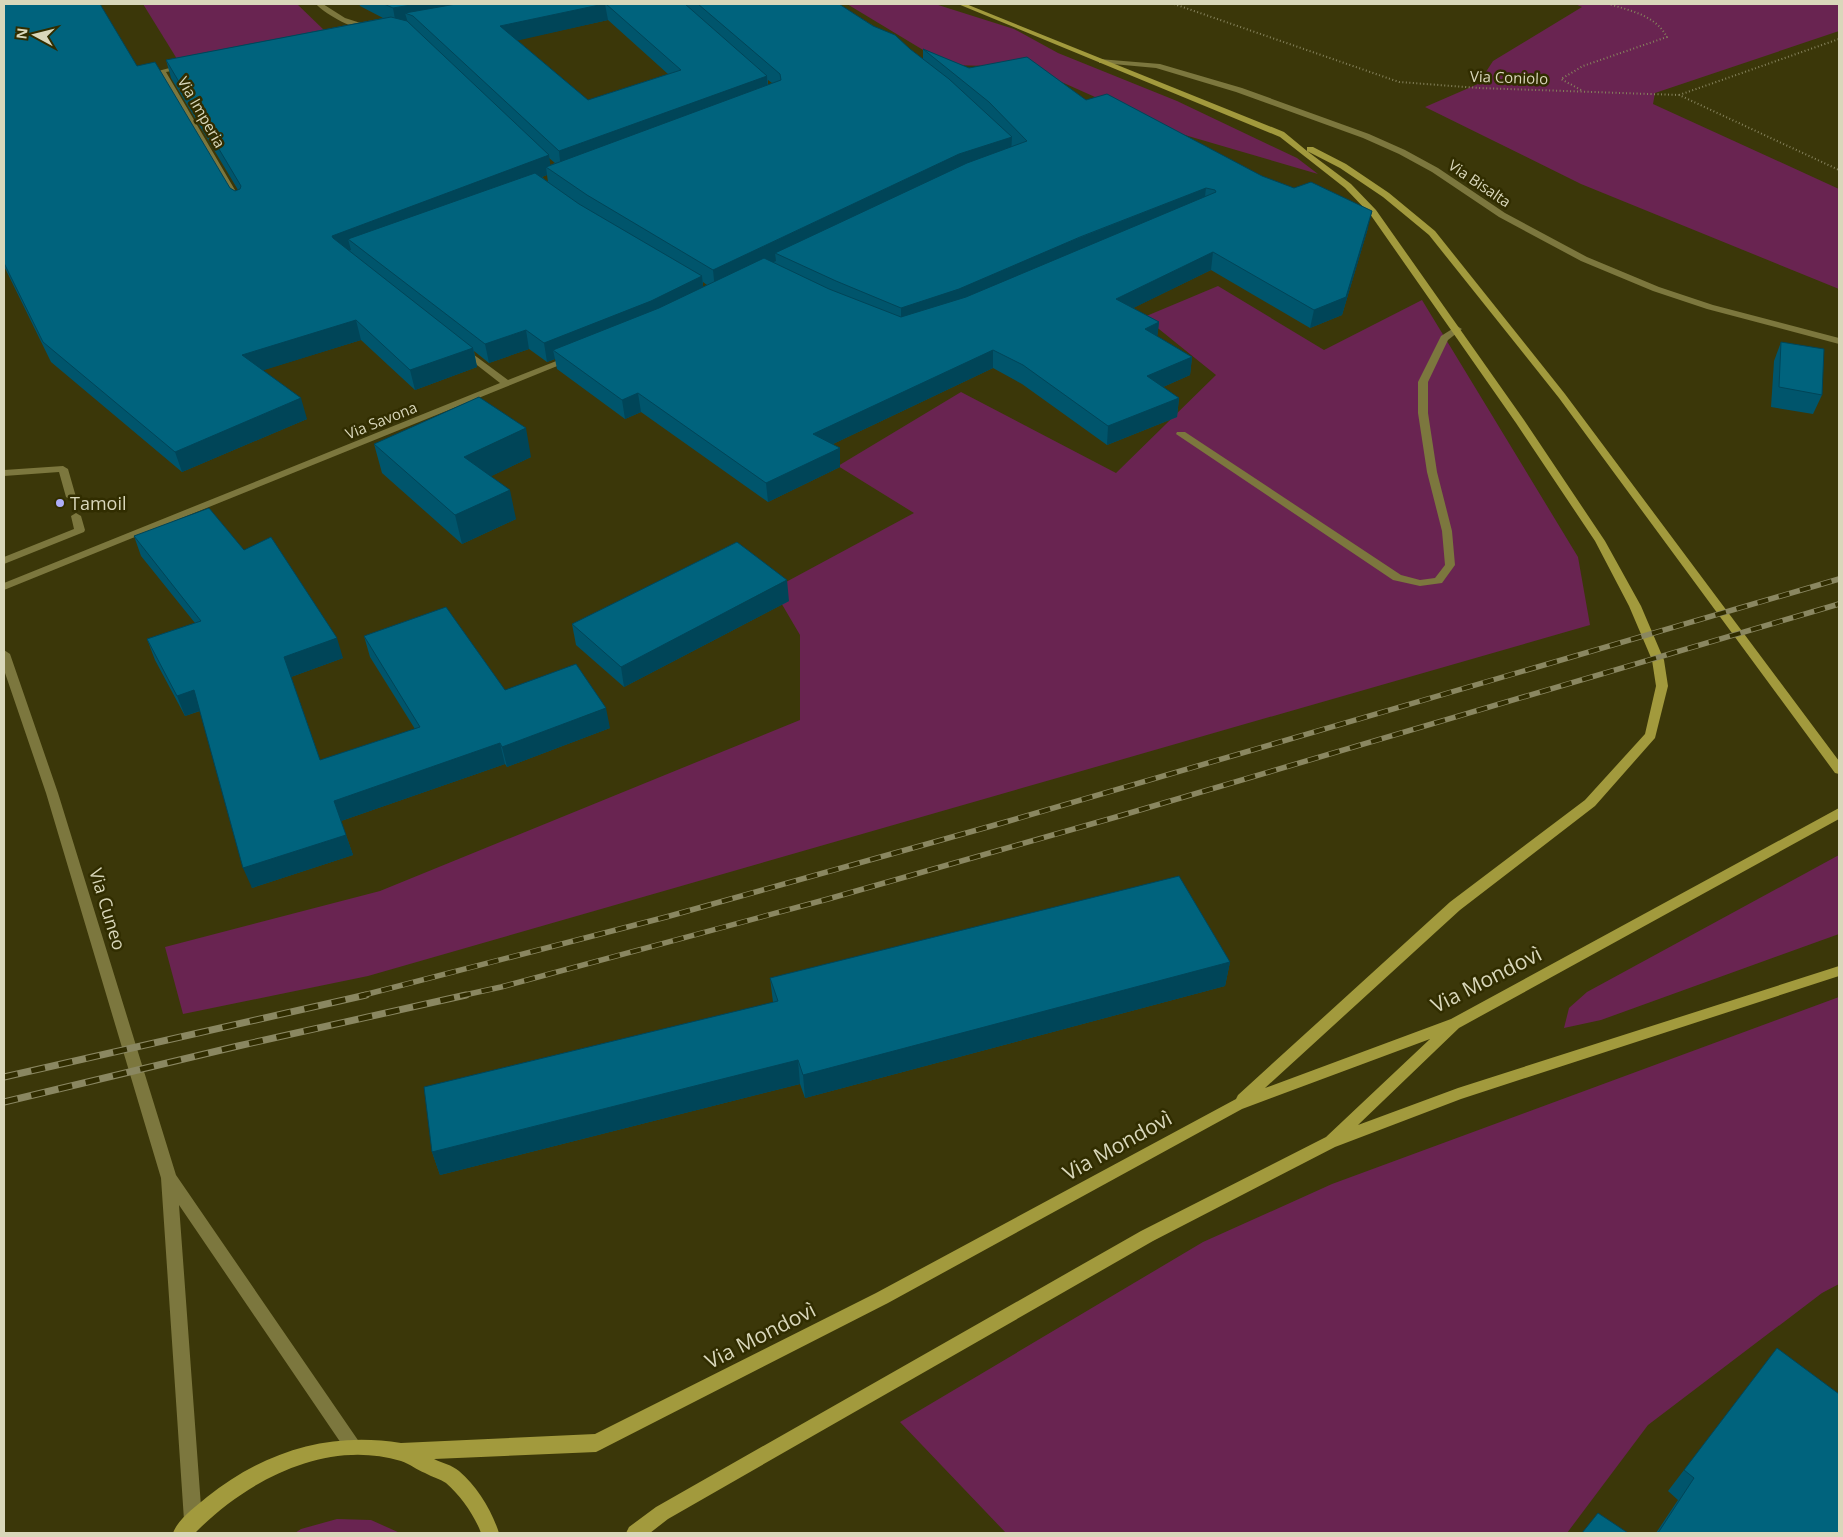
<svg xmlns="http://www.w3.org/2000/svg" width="1843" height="1537" font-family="'Open Sans',sans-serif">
  <rect width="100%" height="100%" fill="#3b3709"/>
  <g fill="#692451">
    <polygon points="143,4 297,4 325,31 177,59"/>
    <polygon points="847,4 935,4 1014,29 1058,53 1177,101 1297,158 1318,174 1171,131 1028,67 948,65"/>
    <polygon points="1575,4 1839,4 1839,31 1655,93 1653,104 1839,189 1839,289 1581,184 1425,107 1478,84 1493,61 1582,7"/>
    <polygon points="1218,286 1324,350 1422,300 1578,557 1590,625 368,976 183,1014 165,947 380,891 800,720 800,635 773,589 914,513 838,466 961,392 1116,473 1216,375 1144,317"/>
    <polygon points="1839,855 1839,934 1601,1020 1564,1028 1569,1008 1587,992"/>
    <polygon points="1839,997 1839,1284 1822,1293 1648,1425 1567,1533 1006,1533 900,1422 1203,1242 1332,1184"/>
    <polygon points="337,1519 371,1520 400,1533 295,1533 301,1529"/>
  </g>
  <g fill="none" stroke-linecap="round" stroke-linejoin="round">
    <g stroke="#86835d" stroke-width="2" stroke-dasharray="1 2.5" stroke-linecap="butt">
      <polyline points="1174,4 1399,82 1479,88 1679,95 1839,170"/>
      <path d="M1581,90l-20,-11 22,-13 84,-29c-12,-22 -36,-26 -58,-33"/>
      <polyline points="1679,95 1839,39"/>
    </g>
    <g fill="#7c773e" fill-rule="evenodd">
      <polygon points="1099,59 1160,64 1242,88 1369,134 1405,150 1438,168 1505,213 1587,257 1659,287 1713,305 1839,338 1839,344 1707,309 1653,291 1581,261 1499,217 1432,172 1399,154 1363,138 1236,92 1156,68 1102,63 1099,63"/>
      <polygon points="1457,326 1462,329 1448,340 1428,382 1428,413 1437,472 1452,531 1455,565 1442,583 1420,586 1393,580 1176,434 1177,432 1185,432 1401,575 1420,580 1435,578 1445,565 1442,531 1427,472 1418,413 1418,382 1441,336"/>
      <polygon points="63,466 68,469 76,497 75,499 71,500 66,497 59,472 4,476 4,470"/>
      <polygon points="76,513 81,516 85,530 84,532 4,564 4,557 74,529 71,516"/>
    </g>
    <g fill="#7c773e" fill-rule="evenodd">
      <path d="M316,4h7l22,14 28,9c-13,8 -48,-13 -57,-23z"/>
      <polygon points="185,64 189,66 188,68 166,72 242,202 241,204 234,202 158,71"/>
      <polygon points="462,346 508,380 569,356 572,355 577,358 4,590 4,583 500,383 459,351 457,349"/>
    </g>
    <polygon fill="#7c773e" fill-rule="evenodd" points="4,650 10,654 58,793 176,1175 362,1446 359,1452 353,1455 347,1452 179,1205 202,1520 199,1526 193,1529 187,1526 184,1520 161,1178 46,793 4,670"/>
    <path fill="#a29a3d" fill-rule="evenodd" d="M958,4h8l318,128 23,19v-4h6l33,17 43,29 46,38 130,163 274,367v13l-4,-1 -276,-375 -130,-163 -46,-38 -43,-29 -33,-17 44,33 25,26 148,210 81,121 36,65 23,54 4,26 -13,52 -60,68 -135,104 -195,178 186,-69 388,-211v11l-380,209 -101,97 100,-37 381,-122v10l-378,123 -126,48 -182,94 -485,278 -18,14h-24l3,-6 27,-20 485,-276 185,-94 104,-98 -188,70 -354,194 -286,146 -6,3 -162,7c8,4 18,6 25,12 18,15 33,40 40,62h-18c-6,-17 -21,-38 -35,-50 -6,-4 -14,-6 -21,-10 -8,-3 -15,-9 -24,-12 -75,-23 -155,20 -206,72h-22c5,-14 22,-26 34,-36 56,-45 122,-66 194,-54l194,-9 281,-141 360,-194 2,-4 212,-193 135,-102 60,-66 11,-48 -4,-26 -23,-54 -34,-65 -79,-118 -146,-209 -25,-26 -65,-51z"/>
    <defs>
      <g id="rail-far1">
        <polyline points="360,996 666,917 1002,823 1839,579"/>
        <polyline points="460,996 501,987 828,899 1116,817 1839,604"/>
      </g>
      <g id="rail">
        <polyline points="4,1077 366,995"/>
        <polyline points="4,1102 238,1046 466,995"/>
      </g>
    </defs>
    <use href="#rail-far1" stroke="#8a8761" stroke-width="5.5"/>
    <use href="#rail" stroke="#8a8761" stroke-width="7"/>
    <use href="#rail-far1" stroke="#312d00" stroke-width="4" stroke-dasharray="11" stroke-linecap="butt"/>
    <use href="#rail" stroke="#312d00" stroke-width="5" stroke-dasharray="14" stroke-linecap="butt"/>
  </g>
  <g fill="#00556c" fill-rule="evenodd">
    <path d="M4,4l133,62 93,122 5,3 3,-1 -67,-112 -5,-18 217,-42 -23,-12 -1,-2h480l71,45 13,10v-10l46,19 117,32 176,76 106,52 -26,87 -32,13 -99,-58 -78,38 26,14 -2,14 35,21 -2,18 -27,12 16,11 -2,19 -70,28 -85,-61 -29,-16 -160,76 7,23 -72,35 -127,-90 -16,7 -68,-50 -2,-10 -8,3 -18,-13 -40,14 -15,-12 3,16 -62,23 -54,-50 -98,30 44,49 -125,53 -131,-110 -47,-96zM608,20l60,54 -80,26 -71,-60zM768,80l4,3 -4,2zM549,158l6,5 -5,2zM547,175l1,7 -6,-5zM703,282l4,3 -4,2z"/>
    <polygon points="1781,342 1822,395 1813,414 1771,407 1774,361"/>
    <polygon points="374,444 531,457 491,476 516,519 462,544 382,473"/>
    <polygon points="134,536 244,550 343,658 291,677 320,760 415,729 370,657 364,636 505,690 610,728 507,767 505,764 341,821 353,855 252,888 200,711 185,716 155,660 147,639 195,623 141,556"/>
    <polygon points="789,601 624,687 576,645 572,624"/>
    <polygon points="1230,962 1225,986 805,1098 800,1084 440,1175 432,1152 773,1002 770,978"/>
    <polygon points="1684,1470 1839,1533 1656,1533 1678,1500 1668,1491"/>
  </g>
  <g fill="#004558">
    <polygon points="417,4 512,4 405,13 408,23 396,25 393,8"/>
    <polygon points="605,4 608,20 503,44 500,26"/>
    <polygon points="767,76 768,93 561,170 559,151"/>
    <polygon points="1012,137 1011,155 775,253 776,261 715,290 713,270 959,154"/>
    <polygon points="549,155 551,170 546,167 547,175 358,247 348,239 351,250 337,255 332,236"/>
    <polygon points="1206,188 1204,205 901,326 901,308"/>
    <polygon points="1372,211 1368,228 1342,315 1310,328 1314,310"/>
    <polygon points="1213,252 1211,270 1115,317 1116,299"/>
    <polygon points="702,276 704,295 553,350 555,359 547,362 544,343"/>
    <polygon points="356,320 361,340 248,375 242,355"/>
    <polygon points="1159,322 1157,341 1145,329"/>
    <polygon points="526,330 529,349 489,363 485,344"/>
    <polygon points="473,348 477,367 415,390 410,370"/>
    <polygon points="993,350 993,368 814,453 813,434"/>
    <polygon points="1192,357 1190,375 1145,395 1147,376"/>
    <polygon points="638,393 641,412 625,419 622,400"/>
    <polygon points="301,398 307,419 182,472 175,452"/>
    <polygon points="1179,398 1177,417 1107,445 1108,426"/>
    <polygon points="526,428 531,457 471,486 464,457"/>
    <polygon points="840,448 840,467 768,502 766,483"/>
    <polygon points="510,490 516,519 462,544 455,515"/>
    <polygon points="787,580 789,601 624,687 621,667"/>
    <polygon points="337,638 343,658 291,677 284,657"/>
    <polygon points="194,690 202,710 185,716 177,696"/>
    <polygon points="606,708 610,728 507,767 502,747"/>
    <polygon points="500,743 505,764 341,821 334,801"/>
    <polygon points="346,835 353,855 252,888 243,868"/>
    <polygon points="1230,962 1225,986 805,1098 803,1075"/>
    <polygon points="798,1060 800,1084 440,1175 432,1152"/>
  </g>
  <g fill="#00637d" stroke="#004558">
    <polygon points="4,4 100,4 137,66 155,62 230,188 235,191 240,189 241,186 166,60 391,17 407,21 549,155 332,236 333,238 473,348 410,370 356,320 242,355 301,398 175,452 43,342 4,263"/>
    <polygon points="384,4 417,4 393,8"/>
    <polygon points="456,4 604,4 500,26 588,100 681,70 606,4 685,4 767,76 559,151 413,16 405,13"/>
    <polygon points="698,4 839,4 873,26 895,35 910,49 949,79 1012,137 959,154 713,270 587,195 546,167 781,80 780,74"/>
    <polygon points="923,49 969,68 1027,57 1086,100 1107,94 1262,176 1294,188 1311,182 1372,211 1346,297 1314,310 1213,252 1116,299 1159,322 1145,329 1192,357 1147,376 1179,398 1108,426 1023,365 993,350 813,434 840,448 766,483 638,393 622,400 553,350 659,308 764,258 829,289 901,317 966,297 1216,192 1215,190 1206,188 1080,237 959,289 901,308 836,281 775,253 967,163 1027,141 989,102"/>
    <polygon points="535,173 579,204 702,276 651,301 544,343 526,330 485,344 348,239"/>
    <polygon points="1781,342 1824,349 1822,395 1779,387"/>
    <polygon points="479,397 526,428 464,457 510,490 455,515 374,444"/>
    <polygon points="209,508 244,550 271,537 337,638 284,657 320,760 420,727 364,636 446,607 505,690 576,664 606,708 502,747 500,743 334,801 346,835 243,868 194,690 177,696 147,639 201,621 134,536"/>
    <polygon points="737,542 787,580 621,667 572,624"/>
    <polygon points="1179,876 1230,962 803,1075 798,1060 432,1152 424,1087 778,1001 770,978"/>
    <polygon points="1777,1348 1839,1394 1839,1533 1658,1533 1694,1478 1684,1470"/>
    <polygon points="1598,1513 1628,1533 1582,1533"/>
  </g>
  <circle fill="#aeaefa" stroke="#312d00" stroke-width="2" cx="60" cy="503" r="5"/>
  <g text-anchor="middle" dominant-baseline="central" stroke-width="5" stroke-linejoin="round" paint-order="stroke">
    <g font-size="15" fill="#d9d7ba" stroke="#312d00">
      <text transform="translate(1509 77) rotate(2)">Via Coniolo</text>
      <text transform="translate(202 112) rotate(60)">Via Imperia</text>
      <text transform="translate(1480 183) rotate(34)">Via Bisalta</text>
      <text transform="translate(381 420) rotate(-22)">Via Savona</text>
    </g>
    <g font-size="18" fill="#d9d7ba" stroke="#312d00" text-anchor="start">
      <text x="70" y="503">Tamoil</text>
    </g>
    <g font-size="18" fill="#d9d7ba" stroke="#312d00">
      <text transform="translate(108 909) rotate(73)">Via Cuneo</text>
    </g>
    <g font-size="21" fill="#d9d7ba" stroke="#312d00">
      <text transform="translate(1486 979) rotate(-27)">Via Mondovì</text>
      <text transform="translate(1117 1145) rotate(-29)">Via Mondovì</text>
      <text transform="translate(760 1335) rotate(-27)">Via Mondovì</text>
    </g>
  </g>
  <rect width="1843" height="1537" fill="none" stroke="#d9d7ba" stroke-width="10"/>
  <g transform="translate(35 35) rotate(277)" stroke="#312d00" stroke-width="4" paint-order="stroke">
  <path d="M0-4L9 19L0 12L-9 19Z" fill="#d9d7ba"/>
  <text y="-8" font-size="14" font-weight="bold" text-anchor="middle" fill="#d9d7ba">N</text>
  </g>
</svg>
